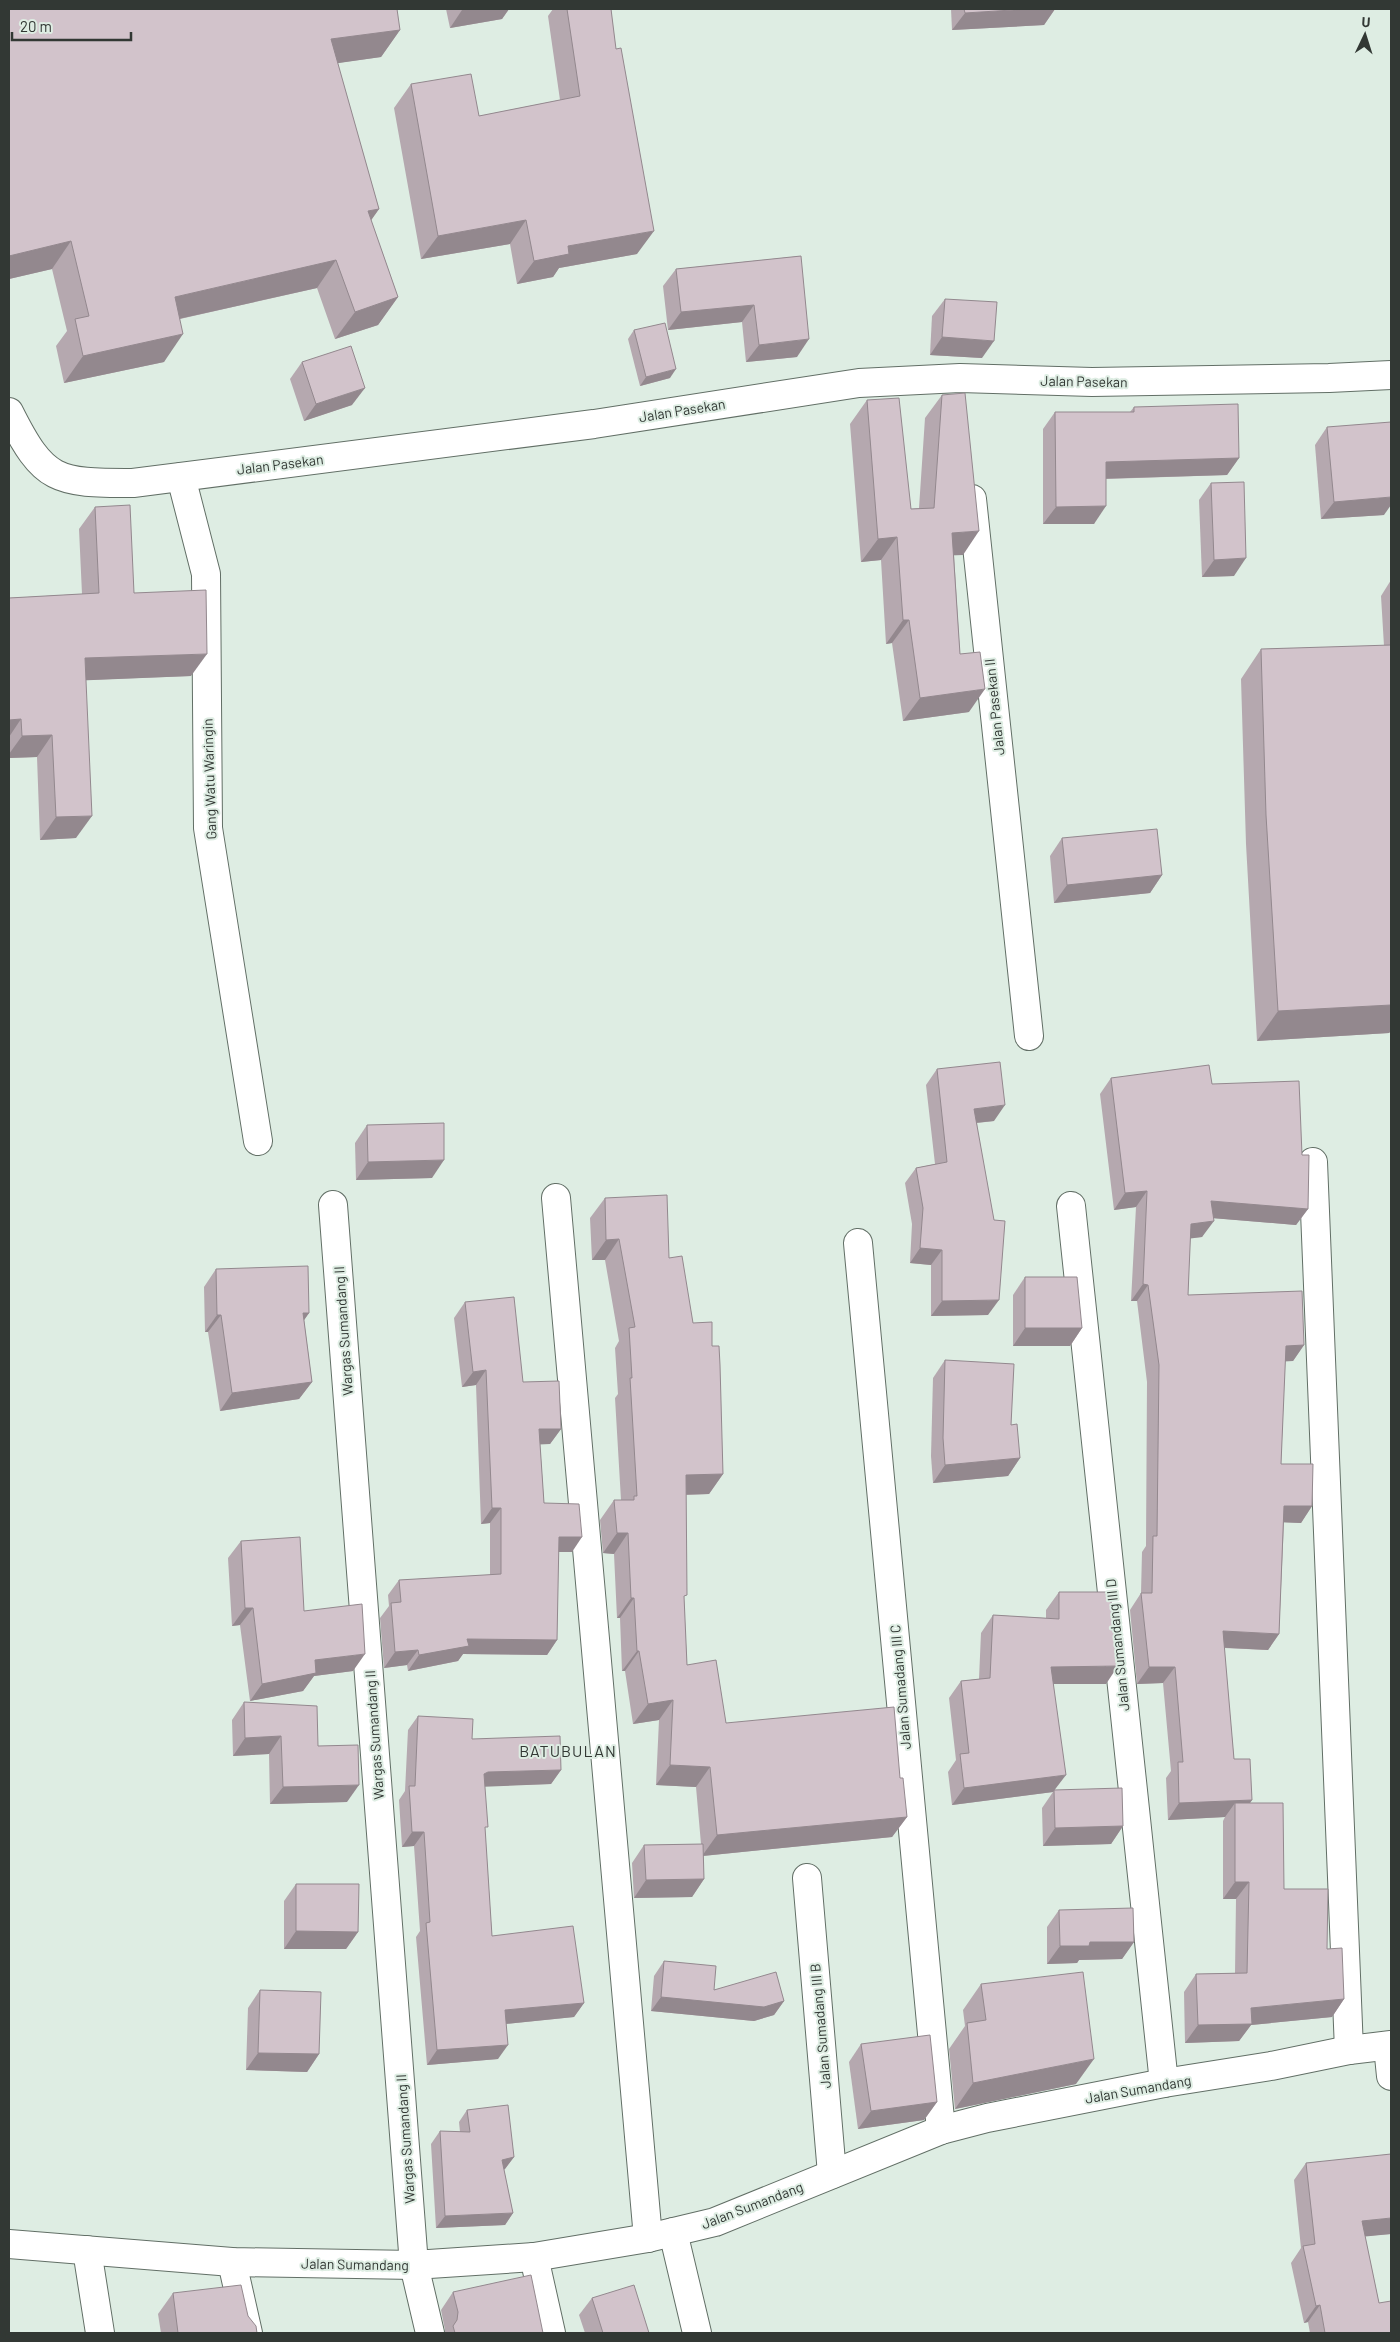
<svg xmlns="http://www.w3.org/2000/svg" width="1400" height="2342" font-family="Barlow,sans-serif">
  <rect width="100%" height="100%" fill="#deede3"/>
  <g fill="none" stroke-linecap="round" stroke-linejoin="round">
    <defs>
      <g id="street">
        <polyline points="181,477 206,574 208,828 258,1141"/>
        <polyline points="972,499 1029,1036"/>
        <polyline points="1313,1162 1349,2050"/>
        <polyline points="556,1198 648,2238"/>
        <polyline points="333,1205 414,2265 430,2333"/>
        <polyline points="1071,1206 1164,2083"/>
        <polyline points="858,1243 941,2130"/>
        <polyline points="807,1878 832,2174"/>
        <polyline points="1388,2046 1391,2076"/>
        <polyline points="673,2232 697,2333"/>
        <polyline points="9,2244 232,2262 414,2265 534,2257 648,2238 715,2222 941,2130 987,2118 1164,2083 1271,2066 1349,2050 1391,2045"/>
        <polyline points="87,2250 100,2333"/>
        <polyline points="534,2257 551,2333"/>
        <polyline points="232,2262 248,2333"/>
      </g>
      <path id="secondary" d="M9,412c35,70 47,71 124,71l461,-59 265,-41 101,-5 132,4 237,-4 62,-3"/>
    </defs>
    <use href="#street" stroke="#626f66" stroke-width="30"/>
    <use href="#secondary" stroke="#626f66" stroke-width="30"/>
    <use href="#street" stroke="#fff" stroke-width="28"/>
    <use href="#secondary" stroke="#fff" stroke-width="28"/>
  </g>
  <g fill="#b5a8af">
    <polygon points="9,9 400,30 381,57 337,63 379,209 371,220 398,297 378,325 335,339 317,288 180,319 164,362 64,383 56,346 67,331 52,269 9,279"/>
    <polygon points="446,9 509,9 502,19 450,28"/>
    <polygon points="553,9 611,9 637,254 559,268 553,277 517,284 510,244 421,259 394,108 411,84 479,116 560,100 548,16"/>
    <polygon points="951,9 1055,9 1044,25 952,30"/>
    <polygon points="801,256 797,357 746,362 742,322 668,330 663,286 676,269"/>
    <polygon points="945,299 982,358 930,355 932,316"/>
    <polygon points="634,330 670,378 640,386 628,339"/>
    <polygon points="302,362 352,405 304,421 290,379"/>
    <polygon points="942,395 963,555 954,555 960,654 969,712 903,721 892,643 886,644 881,560 861,562 850,424 867,400 911,509 919,508 925,418"/>
    <polygon points="1134,407 1239,458 1227,475 1106,479 1094,524 1043,524 1043,429 1055,412 1130,412"/>
    <polygon points="1327,427 1384,515 1321,519 1315,445"/>
    <polygon points="1211,483 1234,576 1202,577 1199,500"/>
    <polygon points="95,507 134,593 191,676 86,680 76,838 40,840 37,757 9,758 9,598 82,594 79,529"/>
    <polygon points="1391,580 1391,1031 1389,1033 1257,1041 1246,844 1241,679 1261,649 1384,646 1381,596"/>
    <polygon points="1062,838 1162,875 1150,893 1054,903 1050,856"/>
    <polygon points="937,1069 994,1121 977,1123 988,1315 931,1316 931,1265 910,1263 912,1224 905,1183 916,1168 935,1164 926,1085"/>
    <polygon points="1111,1078 1212,1084 1302,1155 1308,1209 1296,1225 1213,1218 1202,1237 1190,1238 1188,1295 1304,1345 1293,1361 1285,1361 1281,1464 1312,1506 1301,1523 1284,1522 1279,1634 1268,1650 1224,1648 1234,1759 1252,1800 1250,1803 1284,1889 1327,1949 1344,1999 1332,2017 1251,2025 1239,2041 1185,2043 1184,1992 1196,1974 1235,1973 1236,1899 1223,1899 1223,1821 1225,1817 1168,1820 1166,1778 1171,1771 1163,1683 1137,1684 1130,1610 1141,1593 1142,1552 1146,1546 1147,1382 1137,1301 1131,1301 1136,1207 1114,1210 1100,1094"/>
    <polygon points="367,1125 432,1178 356,1180 355,1143"/>
    <polygon points="605,1198 669,1258 693,1323 712,1346 723,1474 709,1494 686,1495 684,1600 687,1665 726,1723 900,1778 907,1817 892,1837 703,1856 704,1879 692,1897 634,1898 632,1863 644,1845 701,1844 696,1787 656,1785 659,1720 633,1724 625,1671 622,1671 620,1618 617,1618 614,1554 603,1553 600,1520 614,1500 621,1500 615,1398 618,1394 615,1348 619,1341 605,1260 592,1260 590,1218"/>
    <polygon points="216,1269 309,1313 304,1320 312,1382 299,1399 220,1411 208,1332 205,1332 204,1287"/>
    <polygon points="1025,1277 1082,1328 1070,1346 1013,1346 1013,1295"/>
    <polygon points="465,1302 523,1382 561,1429 550,1444 540,1444 544,1503 572,1552 558,1552 557,1640 547,1655 463,1654 458,1661 408,1671 407,1665 384,1668 380,1618 389,1606 388,1595 399,1580 490,1575 490,1523 481,1524 476,1385 462,1387 454,1318"/>
    <polygon points="945,1360 1011,1425 1020,1458 1008,1476 933,1483 931,1456 933,1378"/>
    <polygon points="241,1541 304,1611 353,1671 314,1676 303,1691 250,1701 240,1625 232,1626 228,1558"/>
    <polygon points="1059,1592 1106,1684 1053,1684 1055,1790 1123,1826 1111,1844 1043,1846 1042,1808 1053,1792 952,1805 948,1772 956,1760 949,1698 961,1681 979,1679 981,1633 993,1615 1046,1618 1046,1610"/>
    <polygon points="244,1702 318,1746 347,1802 270,1804 269,1754 233,1756 232,1720"/>
    <polygon points="418,1716 472,1739 561,1770 551,1784 485,1786 485,1832 492,1936 584,2003 574,2017 506,2024 498,2059 427,2065 416,1937 420,1931 414,1846 402,1847 399,1800 405,1791 408,1730"/>
    <polygon points="296,1884 358,1932 346,1949 284,1949 284,1901"/>
    <polygon points="1059,1910 1134,1942 1122,1959 1079,1960 1077,1963 1047,1964 1047,1927"/>
    <polygon points="664,1961 714,1990 784,2001 774,2015 754,2021 651,2011 654,1976"/>
    <polygon points="981,1984 1076,2084 955,2109 949,2049 965,2026 963,2010"/>
    <polygon points="260,1990 319,2054 307,2072 246,2070 248,2008"/>
    <polygon points="861,2044 937,2102 924,2120 858,2129 849,2062"/>
    <polygon points="467,2110 514,2157 504,2170 513,2213 505,2225 436,2228 431,2144 440,2131 460,2132 459,2122"/>
    <polygon points="1306,2163 1391,2234 1365,2236 1379,2303 1391,2333 1310,2333 1308,2322 1304,2323 1291,2263 1301,2248 1294,2180"/>
    <polygon points="453,2292 543,2333 445,2333 445,2330 441,2310"/>
    <polygon points="173,2293 248,2316 257,2333 161,2333 158,2314"/>
    <polygon points="592,2298 649,2333 585,2333 579,2315"/>
  </g>
  <g fill="#93888e">
    <polygon points="472,9 509,9 502,19 450,28 462,10"/>
    <polygon points="1028,9 1055,9 1044,25 952,30 965,13"/>
    <polygon points="400,30 381,57 311,67 331,39"/>
    <polygon points="379,209 360,236 368,211"/>
    <polygon points="526,220 510,244 421,259 438,236"/>
    <polygon points="654,231 637,254 559,268 553,277 517,284 534,261 568,246"/>
    <polygon points="71,241 52,269 9,279 9,256"/>
    <polygon points="336,260 317,288 156,324 175,297"/>
    <polygon points="398,297 378,325 335,339 355,312"/>
    <polygon points="754,305 742,322 668,330 681,312"/>
    <polygon points="183,334 164,362 64,383 83,356"/>
    <polygon points="942,337 994,341 982,358 930,355"/>
    <polygon points="809,339 797,357 746,362 759,345"/>
    <polygon points="676,369 670,378 640,386 646,377"/>
    <polygon points="365,388 352,405 304,421 316,404"/>
    <polygon points="1239,458 1227,475 1094,479 1106,462"/>
    <polygon points="1391,497 1391,505 1384,515 1321,519 1334,502"/>
    <polygon points="1106,506 1094,524 1043,524 1056,507"/>
    <polygon points="979,531 963,555 936,556 952,533"/>
    <polygon points="897,537 881,560 861,562 878,539"/>
    <polygon points="1246,558 1234,576 1202,577 1214,560"/>
    <polygon points="903,620 909,620 892,643 886,644"/>
    <polygon points="207,654 191,676 69,681 85,658"/>
    <polygon points="985,689 969,712 903,721 920,698"/>
    <polygon points="21,719 9,737 9,720"/>
    <polygon points="52,735 37,757 9,758 9,754 22,736"/>
    <polygon points="92,816 76,838 40,840 56,817"/>
    <polygon points="1162,875 1150,893 1054,903 1067,885"/>
    <polygon points="1391,1005 1391,1031 1389,1033 1257,1041 1278,1011"/>
    <polygon points="1005,1105 994,1121 964,1124 974,1109"/>
    <polygon points="444,1160 432,1178 356,1180 368,1162"/>
    <polygon points="1147,1191 1136,1207 1114,1210 1125,1193"/>
    <polygon points="1211,1201 1308,1209 1296,1225 1199,1217"/>
    <polygon points="1214,1221 1202,1237 1179,1240 1191,1224"/>
    <polygon points="619,1239 605,1260 592,1260 606,1240"/>
    <polygon points="920,1248 942,1250 931,1265 910,1263"/>
    <polygon points="1143,1284 1148,1285 1137,1301 1131,1301"/>
    <polygon points="999,1300 988,1315 931,1316 942,1301"/>
    <polygon points="303,1313 309,1313 297,1330"/>
    <polygon points="217,1315 221,1315 208,1332 205,1332"/>
    <polygon points="1025,1328 1082,1328 1070,1346 1013,1346"/>
    <polygon points="1304,1345 1293,1361 1275,1362 1286,1346"/>
    <polygon points="486,1370 476,1385 462,1387 473,1372"/>
    <polygon points="312,1382 299,1399 220,1411 232,1393"/>
    <polygon points="539,1429 561,1429 550,1444 528,1445"/>
    <polygon points="1020,1458 1008,1476 933,1483 945,1465"/>
    <polygon points="723,1474 709,1494 672,1495 686,1475"/>
    <polygon points="1284,1506 1312,1506 1301,1523 1273,1522"/>
    <polygon points="492,1508 501,1508 490,1523 481,1524"/>
    <polygon points="617,1533 628,1533 614,1554 603,1553"/>
    <polygon points="559,1537 582,1537 572,1552 548,1552"/>
    <polygon points="631,1598 634,1598 620,1618 617,1618"/>
    <polygon points="245,1608 253,1608 240,1625 232,1626"/>
    <polygon points="1223,1631 1279,1634 1268,1650 1211,1647"/>
    <polygon points="467,1639 557,1640 547,1655 463,1654 458,1661 408,1671 419,1655"/>
    <polygon points="418,1650 407,1665 384,1668 395,1652"/>
    <polygon points="637,1651 639,1651 625,1671 622,1671"/>
    <polygon points="365,1654 353,1671 314,1676 303,1691 250,1701 262,1684 315,1660"/>
    <polygon points="1118,1666 1106,1684 1039,1684 1051,1667"/>
    <polygon points="1149,1667 1175,1667 1163,1683 1137,1684"/>
    <polygon points="673,1700 659,1720 633,1724 648,1704"/>
    <polygon points="281,1736 269,1754 233,1756 245,1738"/>
    <polygon points="670,1765 710,1767 696,1787 656,1785"/>
    <polygon points="561,1770 551,1784 478,1787 484,1774 488,1772"/>
    <polygon points="1066,1775 1053,1792 952,1805 964,1788"/>
    <polygon points="359,1785 347,1802 270,1804 283,1787"/>
    <polygon points="1252,1800 1241,1816 1235,1803 1225,1817 1168,1820 1179,1803"/>
    <polygon points="907,1817 892,1837 702,1856 717,1835"/>
    <polygon points="1123,1826 1111,1844 1043,1846 1055,1828"/>
    <polygon points="412,1832 424,1832 414,1846 402,1847"/>
    <polygon points="704,1879 692,1897 634,1898 646,1880"/>
    <polygon points="1235,1882 1249,1882 1236,1899 1223,1899"/>
    <polygon points="296,1931 358,1932 346,1949 284,1949"/>
    <polygon points="1090,1942 1134,1942 1122,1959 1079,1960 1077,1963 1047,1964 1060,1946"/>
    <polygon points="661,1997 784,2001 774,2015 754,2021 651,2011"/>
    <polygon points="1344,1999 1332,2017 1251,2025 1239,2041 1185,2043 1198,2025 1251,2008"/>
    <polygon points="584,2003 574,2017 495,2025 505,2010"/>
    <polygon points="508,2045 498,2059 427,2065 437,2050"/>
    <polygon points="258,2053 319,2054 307,2072 246,2070"/>
    <polygon points="1094,2059 1076,2084 955,2109 973,2083"/>
    <polygon points="937,2102 924,2120 858,2129 871,2111"/>
    <polygon points="514,2157 505,2169 494,2172 502,2160"/>
    <polygon points="513,2213 505,2225 436,2228 445,2216"/>
    <polygon points="1391,2218 1391,2234 1350,2238 1362,2221"/>
    <polygon points="1320,2305 1308,2322 1304,2323 1316,2306"/>
  </g>
  <g fill="#d2c3cb" stroke="#93888e">
    <polygon points="9,9 397,9 400,30 331,39 379,209 368,211 398,297 355,312 336,260 175,297 183,334 83,356 75,319 89,316 71,241 9,256"/>
    <polygon points="462,9 472,9 462,10"/>
    <polygon points="567,9 611,9 616,49 621,48 654,231 568,246 569,254 534,261 526,220 438,236 411,84 471,74 479,116 580,96"/>
    <polygon points="964,9 1028,9 965,13"/>
    <polygon points="801,256 809,339 759,345 754,305 681,312 676,269"/>
    <polygon points="945,299 997,302 994,341 942,337"/>
    <polygon points="665,323 676,369 646,377 634,330"/>
    <polygon points="351,346 365,388 316,404 302,362"/>
    <polygon points="965,393 979,531 952,533 960,654 980,652 985,689 920,698 909,620 903,620 897,537 878,539 867,400 899,398 911,509 934,508 942,395"/>
    <polygon points="1238,404 1239,458 1106,462 1106,506 1056,507 1055,412 1134,412 1134,407"/>
    <polygon points="1391,422 1391,497 1334,502 1327,427"/>
    <polygon points="1244,482 1246,558 1214,560 1211,483"/>
    <polygon points="130,505 134,593 206,590 207,654 85,658 92,816 56,817 52,735 22,736 21,719 9,720 9,598 99,593 95,507"/>
    <polygon points="1391,645 1391,1005 1278,1011 1266,815 1261,649"/>
    <polygon points="1157,829 1162,875 1067,885 1062,838"/>
    <polygon points="1000,1062 1005,1105 974,1109 994,1220 1005,1221 999,1300 942,1301 942,1250 920,1248 923,1208 916,1168 947,1162 937,1069"/>
    <polygon points="1209,1065 1212,1084 1299,1081 1302,1155 1309,1155 1308,1209 1211,1201 1214,1221 1191,1224 1188,1295 1302,1291 1304,1345 1286,1346 1281,1464 1313,1464 1312,1506 1284,1506 1279,1634 1223,1631 1234,1759 1250,1759 1252,1800 1179,1803 1178,1762 1183,1762 1175,1667 1149,1667 1141,1593 1152,1593 1153,1536 1157,1536 1159,1365 1148,1285 1143,1284 1147,1191 1125,1193 1111,1078"/>
    <polygon points="444,1123 444,1160 368,1162 367,1125"/>
    <polygon points="667,1195 669,1258 682,1256 693,1323 712,1322 712,1346 719,1346 720,1365 723,1474 686,1475 687,1595 684,1596 687,1665 716,1660 726,1723 894,1707 900,1778 903,1778 907,1817 717,1835 710,1767 670,1765 673,1700 648,1704 639,1651 637,1651 634,1598 631,1598 628,1533 617,1533 614,1500 634,1500 634,1496 637,1496 630,1378 632,1378 629,1328 635,1327 619,1239 606,1240 605,1198"/>
    <polygon points="308,1266 309,1313 303,1313 312,1382 232,1393 221,1315 217,1315 216,1269"/>
    <polygon points="1025,1277 1077,1277 1082,1328 1025,1328"/>
    <polygon points="514,1297 523,1382 559,1381 561,1429 539,1429 544,1503 579,1504 582,1537 559,1537 557,1640 467,1639 469,1646 419,1655 418,1650 395,1652 391,1603 401,1602 399,1580 501,1574 501,1508 492,1508 486,1370 473,1372 465,1302"/>
    <polygon points="945,1360 1014,1364 1011,1425 1017,1424 1020,1458 945,1465 943,1438"/>
    <polygon points="300,1537 304,1611 362,1604 365,1654 315,1660 316,1673 262,1684 253,1608 245,1608 241,1541"/>
    <polygon points="1059,1592 1110,1592 1118,1666 1051,1667 1066,1775 964,1788 960,1754 969,1753 961,1681 990,1678 993,1615 1059,1619"/>
    <polygon points="244,1702 317,1706 318,1746 358,1745 359,1785 283,1787 281,1736 245,1738"/>
    <polygon points="418,1716 473,1719 472,1739 560,1736 561,1770 488,1772 484,1774 488,1827 485,1827 492,1936 573,1926 584,2003 505,2010 508,2045 437,2050 426,1923 430,1922 424,1832 412,1832 409,1786 415,1786"/>
    <polygon points="1122,1788 1123,1826 1055,1828 1054,1790"/>
    <polygon points="1235,1803 1283,1803 1284,1889 1328,1889 1327,1949 1342,1948 1344,1999 1251,2008 1252,2024 1198,2025 1196,1974 1247,1973 1249,1882 1235,1882"/>
    <polygon points="703,1844 704,1879 646,1880 644,1845"/>
    <polygon points="296,1884 359,1884 358,1932 296,1931"/>
    <polygon points="1133,1908 1134,1942 1090,1942 1089,1946 1060,1946 1059,1910"/>
    <polygon points="664,1961 716,1966 714,1990 776,1972 784,2001 764,2007 661,1997"/>
    <polygon points="1083,1972 1094,2059 973,2083 967,2023 986,2020 981,1984"/>
    <polygon points="260,1990 321,1992 319,2054 258,2053"/>
    <polygon points="930,2035 937,2102 871,2111 861,2044"/>
    <polygon points="508,2105 514,2157 502,2160 513,2213 445,2216 440,2131 470,2132 467,2110"/>
    <polygon points="1391,2154 1391,2218 1362,2221 1379,2303 1391,2301 1391,2333 1325,2333 1320,2305 1316,2306 1303,2246 1315,2244 1306,2163"/>
    <polygon points="531,2275 543,2333 455,2333 453,2326 457,2320 458,2312 453,2292"/>
    <polygon points="241,2285 248,2316 256,2326 257,2333 178,2333 173,2293"/>
    <polygon points="634,2285 649,2333 603,2333 592,2298"/>
  </g>
  <g text-anchor="middle" dominant-baseline="central" stroke-width="4" stroke-linejoin="round" paint-order="stroke">
    <g font-size="14" fill="#323834" stroke="#deede3">
      <text transform="translate(1084 381) rotate(1)">Jalan Pasekan</text>
      <text transform="translate(682 410) rotate(-9)">Jalan Pasekan</text>
      <text transform="translate(280 464) rotate(-7)">Jalan Pasekan</text>
      <text transform="translate(994 707) rotate(-96)">Jalan Pasekan II</text>
      <text transform="translate(209 779) rotate(-92)">Gang Watu Waringin</text>
      <text transform="translate(343 1331) rotate(-94)">Wargas Sumandang II</text>
      <text transform="translate(1117 1645) rotate(-96)">Jalan Sumandang III D</text>
      <text transform="translate(900 1687) rotate(-95)">Jalan Sumadang III C</text>
      <text transform="translate(374 1735) rotate(-94)">Wargas Sumandang II</text>
      <text transform="translate(820 2026) rotate(-95)">Jalan Sumadang III B</text>
      <text transform="translate(1138 2089) rotate(-10)">Jalan Sumandang</text>
      <text transform="translate(405 2139) rotate(-94)">Wargas Sumandang II</text>
      <text transform="translate(752 2205) rotate(-21)">Jalan Sumandang</text>
      <text transform="translate(355 2264) rotate(1)">Jalan Sumandang</text>
    </g>
    <g font-size="16" letter-spacing="1" fill="#323834" stroke="#deede3">
      <text x="568" y="1750">BATUBULAN</text>
    </g>
  </g>
  <rect width="1400" height="2342" fill="none" stroke="#323834" stroke-width="20"/>
  <g transform="translate(1365 35) rotate(4)" stroke="#deede3" stroke-width="4" paint-order="stroke">
  <path d="M0-4L9 19L0 12L-9 19Z" fill="#323834"/>
  <text y="-8" font-size="14" font-weight="bold" text-anchor="middle" fill="#323834">U</text>
  </g>
  <path d="M12 32v8h119v-8" fill="none" stroke="#323834" stroke-width="2.5"/>
  <text x="20" y="32" font-size="15" fill="#323834" stroke="#deede3" stroke-width="4" paint-order="stroke">20 m</text>
</svg>
